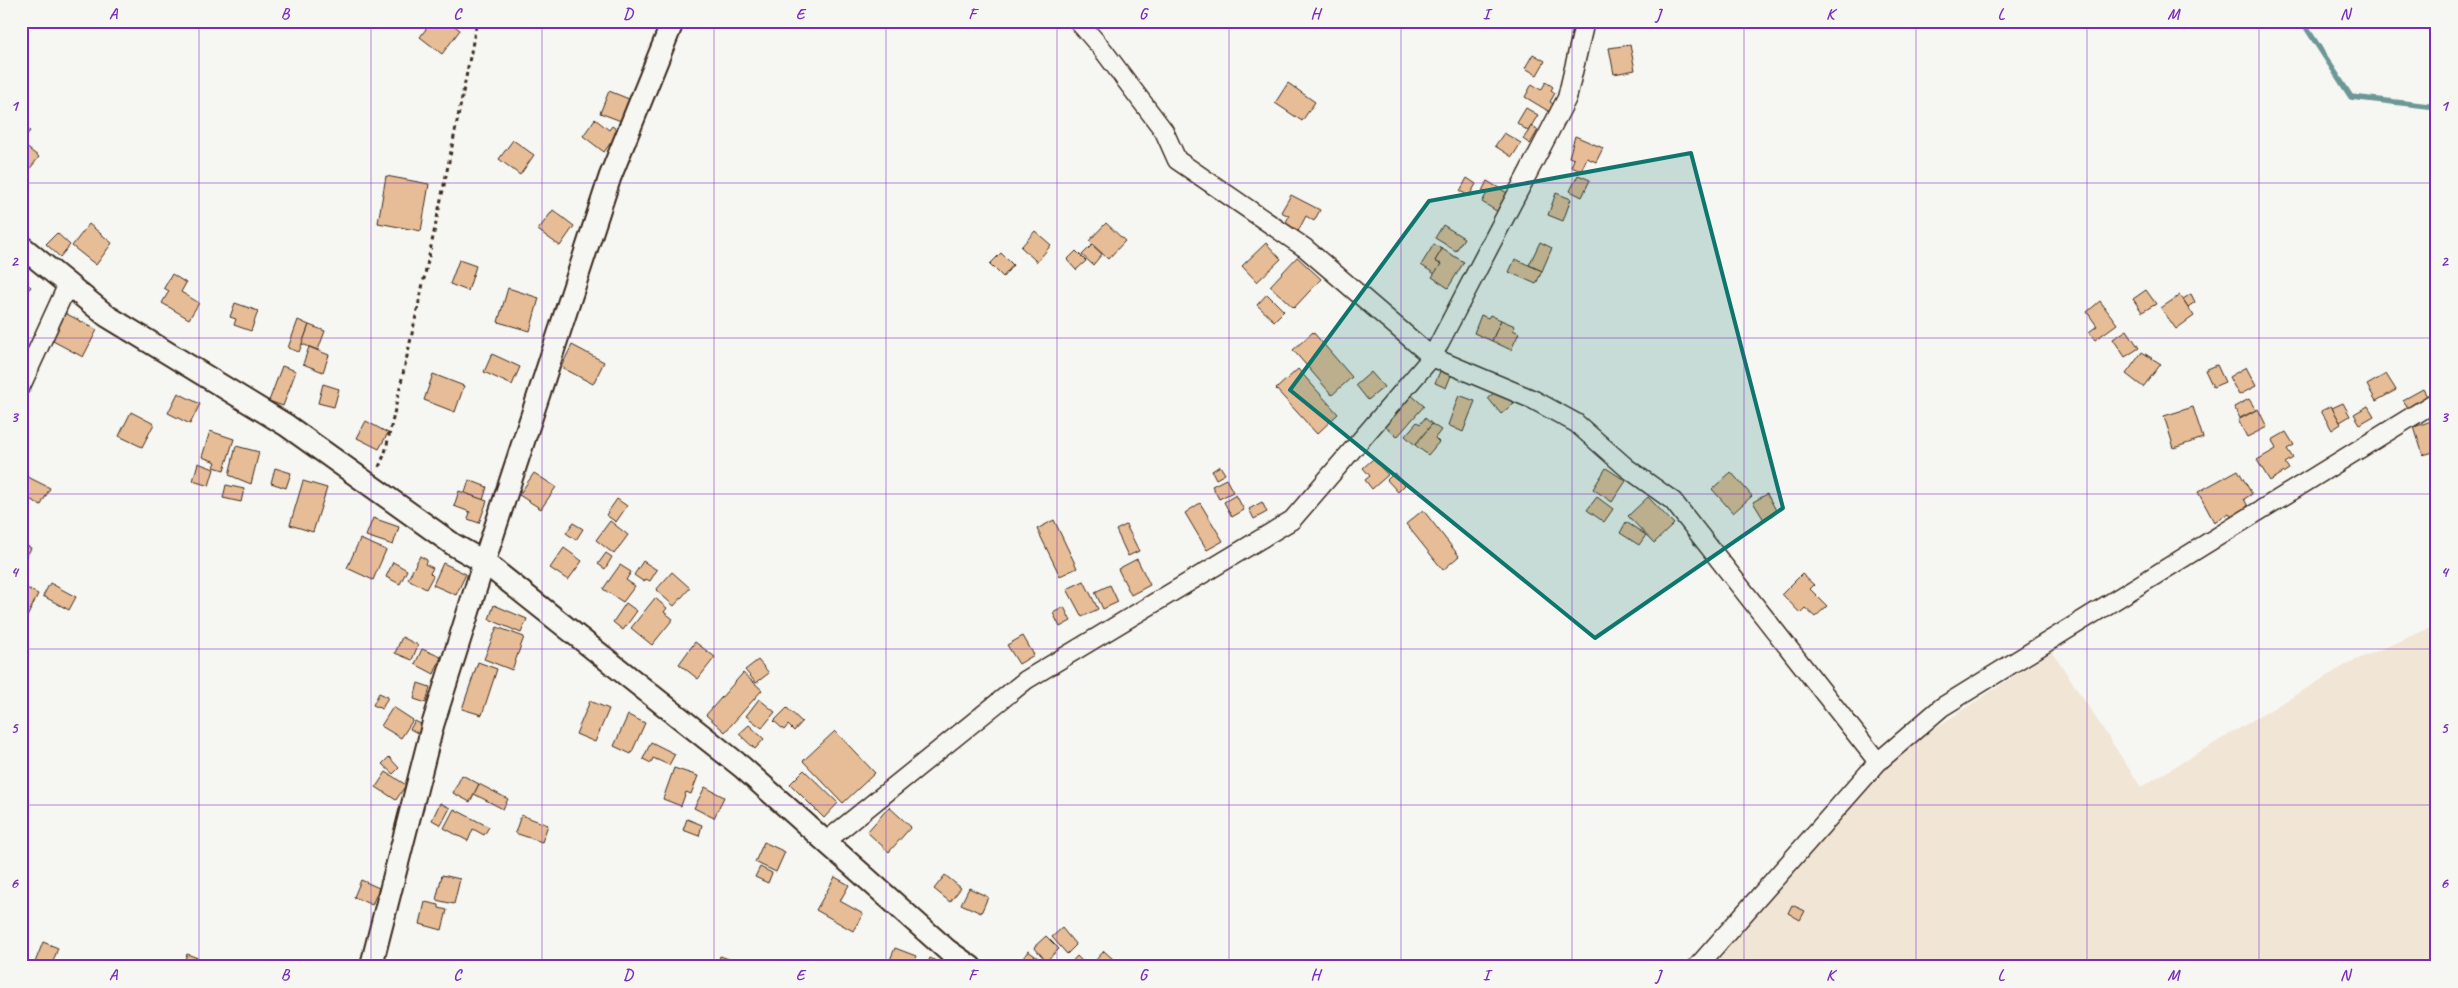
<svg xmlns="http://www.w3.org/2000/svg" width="2458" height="988" font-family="Caveat,sans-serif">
  <rect width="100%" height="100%" fill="#f6f6f2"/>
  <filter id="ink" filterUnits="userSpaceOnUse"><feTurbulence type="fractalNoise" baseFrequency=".02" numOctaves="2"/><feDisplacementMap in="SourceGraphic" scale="10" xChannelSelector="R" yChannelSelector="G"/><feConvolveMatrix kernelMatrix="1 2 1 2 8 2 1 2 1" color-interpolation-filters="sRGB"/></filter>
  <g filter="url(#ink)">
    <polygon fill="#f1e5d6" points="2437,625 2437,967 1713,967 1761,905 1893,756 2052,651 2141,787 2349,663"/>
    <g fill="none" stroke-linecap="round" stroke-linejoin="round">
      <polyline stroke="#6d9797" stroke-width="5.5" points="2302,21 2351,97 2437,107"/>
    </g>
    <g fill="#e6bd96" stroke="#3b2a1e">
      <polygon points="432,21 448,21 460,30 442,54 420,37"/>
      <polygon points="1630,45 1635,70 1614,74 1609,48"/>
      <polygon points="1533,54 1545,61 1537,75 1525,68"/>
      <polygon points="1546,82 1553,87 1551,90 1555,93 1550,102 1555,105 1550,112 1525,97 1532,84 1541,90"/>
      <polygon points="1288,83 1315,102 1302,121 1275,103"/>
      <polygon points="609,91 629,99 621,121 600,113"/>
      <polygon points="1526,108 1538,115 1528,131 1517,123"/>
      <polygon points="595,119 609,130 612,126 619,131 604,152 583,136"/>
      <polygon points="21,123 30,131 21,142"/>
      <polygon points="1532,126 1538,130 1530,144 1523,139"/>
      <polygon points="1504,133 1521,143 1512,157 1495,146"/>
      <polygon points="1575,136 1603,148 1596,162 1587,158 1581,171 1571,167 1574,159 1569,157"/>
      <polygon points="513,140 534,155 520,175 499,159"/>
      <polygon points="25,146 39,157 28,171 21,166 21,151"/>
      <polygon points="1578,175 1590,180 1582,197 1570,191"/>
      <polygon points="386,176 429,184 421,231 378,223"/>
      <polygon points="1467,178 1476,184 1469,196 1460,191"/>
      <polygon points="1487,181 1509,194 1498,212 1482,202 1487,193 1482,191"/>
      <polygon points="1556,193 1571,199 1563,221 1548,215"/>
      <polygon points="1291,195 1320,210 1314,221 1306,216 1297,233 1284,226 1289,216 1281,212"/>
      <polygon points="553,210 574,226 560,246 538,230"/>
      <polygon points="1106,223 1125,241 1108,259 1089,241"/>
      <polygon points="89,224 112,243 96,265 72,246"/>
      <polygon points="1443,225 1464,238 1456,251 1435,238"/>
      <polygon points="1035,231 1051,245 1037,262 1021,247"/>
      <polygon points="57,233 70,245 60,257 46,244"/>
      <polygon points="1540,242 1552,248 1542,271 1529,265"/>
      <polygon points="1266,243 1281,259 1257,282 1242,266"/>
      <polygon points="1434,244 1442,249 1435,261 1441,264 1435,274 1421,265"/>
      <polygon points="1092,245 1102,254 1093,265 1082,255"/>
      <polygon points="1442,249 1464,262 1448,288 1432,277 1441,264 1435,261"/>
      <polygon points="1076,251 1086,261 1076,270 1067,260"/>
      <polygon points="1001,253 1013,265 1003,277 990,264"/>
      <polygon points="1297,257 1321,279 1294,308 1270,286"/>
      <polygon points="1515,259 1542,271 1536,284 1509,272"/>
      <polygon points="459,260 476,266 468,291 450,284"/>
      <polygon points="172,274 186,283 181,292 199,303 189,319 162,303 169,291 164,288"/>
      <polygon points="21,279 31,287 21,298"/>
      <polygon points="508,288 539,298 530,331 498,322"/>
      <polygon points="2146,290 2156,304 2142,312 2133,299"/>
      <polygon points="1267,294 1284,311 1274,321 1257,305"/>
      <polygon points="2191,294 2195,302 2188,307 2183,299"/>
      <polygon points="2180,295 2194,316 2176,329 2161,308"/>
      <polygon points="2100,301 2117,324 2095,340 2089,332 2097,326 2087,312"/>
      <polygon points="235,303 258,311 251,331 234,325 236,319 230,317"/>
      <polygon points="65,313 97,330 83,357 51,340"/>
      <polygon points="1481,315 1488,318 1490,315 1501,320 1492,341 1474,333"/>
      <polygon points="298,320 309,325 299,352 288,348"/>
      <polygon points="1501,320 1515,326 1513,330 1519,333 1511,350 1492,341"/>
      <polygon points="309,325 325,331 318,350 302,344"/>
      <polygon points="2127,330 2139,348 2125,357 2113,339"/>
      <polygon points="1313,332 1352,377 1332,395 1293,350"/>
      <polygon points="572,345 604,362 593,384 561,367"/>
      <polygon points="309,347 329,355 323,372 303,364"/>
      <polygon points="2142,352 2161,364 2143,387 2126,374"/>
      <polygon points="492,354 520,367 512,385 484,372"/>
      <polygon points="2217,365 2225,382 2213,387 2205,370"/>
      <polygon points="282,366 296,371 283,406 269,401"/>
      <polygon points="2246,367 2256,386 2239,395 2229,377"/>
      <polygon points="1298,369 1338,414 1317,434 1276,389"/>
      <polygon points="1441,369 1452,373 1446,388 1435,383"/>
      <polygon points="1371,372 1384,387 1368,400 1356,385"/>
      <polygon points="433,374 464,386 455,412 424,400"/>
      <polygon points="2386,374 2396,390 2376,401 2367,385"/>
      <polygon points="323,384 339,389 334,407 318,403"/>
      <polygon points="1501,387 1514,403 1501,414 1488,398"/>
      <polygon points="2423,389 2429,400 2410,411 2403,400"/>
      <polygon points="178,393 200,404 190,424 168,413"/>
      <polygon points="1409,393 1424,406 1397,437 1382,423"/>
      <polygon points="1459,395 1475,401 1463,432 1448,425"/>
      <polygon points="2249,399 2256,410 2240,418 2234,407"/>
      <polygon points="2343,403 2350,416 2340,422 2332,408"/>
      <polygon points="2331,406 2341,424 2332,430 2321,411"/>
      <polygon points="2368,406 2374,416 2360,424 2354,414"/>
      <polygon points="2193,407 2203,438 2174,448 2164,416"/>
      <polygon points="2258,409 2267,427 2247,437 2238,420"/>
      <polygon points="131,412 154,424 142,447 119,436"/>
      <polygon points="1425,418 1432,424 1415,445 1405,436 1417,422 1420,424"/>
      <polygon points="2437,419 2437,451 2423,455 2414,427"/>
      <polygon points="366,421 388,433 379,449 357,438"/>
      <polygon points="1432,424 1441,430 1435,438 1439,442 1428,455 1415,445"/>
      <polygon points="210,431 234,439 224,470 214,467 216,462 202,457"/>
      <polygon points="2286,432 2294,445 2287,449 2293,458 2285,463 2289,469 2270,481 2257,460 2276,449 2272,440"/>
      <polygon points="236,446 259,452 251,484 229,475"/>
      <polygon points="1373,459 1388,475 1372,489 1365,480 1370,476 1363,468"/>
      <polygon points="198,463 214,469 209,486 193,481"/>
      <polygon points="1220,466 1225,474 1216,479 1212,471"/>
      <polygon points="275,468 291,473 286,488 271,483"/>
      <polygon points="1606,468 1626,481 1612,502 1593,489"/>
      <polygon points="2238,470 2252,494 2244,499 2252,514 2234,523 2229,513 2214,522 2198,492"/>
      <polygon points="1731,472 1752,496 1733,513 1712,489"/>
      <polygon points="534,473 556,487 541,509 519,495"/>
      <polygon points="1394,473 1405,485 1398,492 1387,480"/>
      <polygon points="22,474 50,488 41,505 21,495"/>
      <polygon points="1226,479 1233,492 1219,499 1212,486"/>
      <polygon points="469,480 487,487 483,500 465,493"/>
      <polygon points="303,481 327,488 313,532 290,525"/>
      <polygon points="226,485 244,489 241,502 223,498"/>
      <polygon points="459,491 487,501 479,523 468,519 470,512 454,506"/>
      <polygon points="1767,494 1777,512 1764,520 1753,502"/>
      <polygon points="1236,495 1244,510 1232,517 1224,502"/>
      <polygon points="1597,497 1613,509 1604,522 1587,510"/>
      <polygon points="1648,497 1674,524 1654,543 1628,516"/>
      <polygon points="617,499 627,506 616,522 606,515"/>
      <polygon points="1262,502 1267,512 1254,519 1249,509"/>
      <polygon points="1200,503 1223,541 1207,550 1185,513"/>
      <polygon points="1423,510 1459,556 1443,570 1406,524"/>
      <polygon points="373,518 399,527 393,545 366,536"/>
      <polygon points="1054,520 1077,568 1060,576 1037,529"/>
      <polygon points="610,521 628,535 614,554 596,540"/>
      <polygon points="1626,522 1646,535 1639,545 1620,533"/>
      <polygon points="573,523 583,529 576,540 566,533"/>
      <polygon points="1126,525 1139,551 1128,556 1116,530"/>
      <polygon points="360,539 386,550 373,580 347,568"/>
      <polygon points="21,543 31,548 21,568"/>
      <polygon points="564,548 582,561 568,580 550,568"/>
      <polygon points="606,553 612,557 605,569 598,564"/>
      <polygon points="420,556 427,560 425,564 433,568 430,573 433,576 426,589 408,579"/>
      <polygon points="1137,559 1150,585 1131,595 1118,569"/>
      <polygon points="643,561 657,570 650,581 646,579 644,582 634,575"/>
      <polygon points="393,562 407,570 400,584 386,577"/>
      <polygon points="443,563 466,574 456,595 433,585"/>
      <polygon points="620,565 631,572 626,580 635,586 623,602 603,589"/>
      <polygon points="672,572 690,588 674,606 656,590"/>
      <polygon points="1802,574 1814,585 1810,589 1827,606 1815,617 1805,608 1800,613 1782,594"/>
      <polygon points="1084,581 1098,609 1082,617 1067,589"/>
      <polygon points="50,583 76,597 69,610 43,596"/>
      <polygon points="21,585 38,594 26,619 21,617"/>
      <polygon points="1110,585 1118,602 1103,609 1095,592"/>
      <polygon points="655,598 667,608 664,612 673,619 652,645 631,628"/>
      <polygon points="626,603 637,611 623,630 613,622"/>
      <polygon points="494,605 527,619 521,633 489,619"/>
      <polygon points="1064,607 1071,621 1060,627 1053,613"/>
      <polygon points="497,627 524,637 512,670 484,659"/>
      <polygon points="1023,636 1034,655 1019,664 1007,645"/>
      <polygon points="402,637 418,645 412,660 395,653"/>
      <polygon points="695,642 715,657 698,679 679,664"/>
      <polygon points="422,649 441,657 434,674 415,664"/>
      <polygon points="758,660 769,673 756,683 745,670"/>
      <polygon points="478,662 497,669 482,715 462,709"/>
      <polygon points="743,673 762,690 725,732 706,715"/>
      <polygon points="418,683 430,687 426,703 414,699"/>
      <polygon points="379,693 388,697 382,709 373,705"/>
      <polygon points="759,699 775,712 762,728 746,716"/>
      <polygon points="590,701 609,709 595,742 576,734"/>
      <polygon points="393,707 413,720 401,738 381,726"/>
      <polygon points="787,708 802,722 794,731 788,725 784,730 774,721"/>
      <polygon points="628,715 645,723 631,754 614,746"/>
      <polygon points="415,721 426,727 421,735 410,729"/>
      <polygon points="749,725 764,739 755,749 739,734"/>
      <polygon points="835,731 875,773 843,803 803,761"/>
      <polygon points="651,742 675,754 669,765 653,758 651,763 643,759"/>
      <polygon points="389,757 399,768 393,774 382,764"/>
      <polygon points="674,768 698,776 691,794 686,792 681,806 663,799"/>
      <polygon points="804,770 838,803 824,818 790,784"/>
      <polygon points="386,772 406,785 396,800 376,787"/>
      <polygon points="462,775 479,784 470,802 453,793"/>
      <polygon points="479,784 508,799 503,809 474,794"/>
      <polygon points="705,787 724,797 714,818 694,808"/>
      <polygon points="440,803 450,808 441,825 432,820"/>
      <polygon points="889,807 911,827 889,852 867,832"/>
      <polygon points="454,809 489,827 484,835 473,829 468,841 444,828"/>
      <polygon points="521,815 548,825 542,842 515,833"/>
      <polygon points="687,819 702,825 699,836 683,830"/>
      <polygon points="764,842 785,852 776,872 755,862"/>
      <polygon points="760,867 772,873 768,883 755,877"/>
      <polygon points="442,875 460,879 454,904 436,900"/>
      <polygon points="945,875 961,888 950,902 934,889"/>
      <polygon points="835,877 849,885 840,901 863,914 853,931 816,910"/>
      <polygon points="361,880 379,888 372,905 354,897"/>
      <polygon points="969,888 988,897 981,913 961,904"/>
      <polygon points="425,902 439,905 439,908 447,910 442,930 420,924"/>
      <polygon points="1792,905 1805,911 1800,920 1788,913"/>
      <polygon points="1062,928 1076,945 1067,954 1052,937"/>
      <polygon points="1046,936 1059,949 1046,961 1034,947"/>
      <polygon points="43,942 58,948 51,967 34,965"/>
      <polygon points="895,948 916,956 911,967 887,967"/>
      <polygon points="1028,951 1041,960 1036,967 1017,967"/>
      <polygon points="1104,951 1113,959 1105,967 1101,967 1095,961"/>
      <polygon points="187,954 203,960 201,967 182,967"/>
      <polygon points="720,956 749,966 749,967 717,967"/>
      <polygon points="1077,956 1088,967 1067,967"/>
      <polygon points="930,958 947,967 926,967"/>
    </g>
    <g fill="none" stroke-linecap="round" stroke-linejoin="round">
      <defs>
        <g id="minor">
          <polyline points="1078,21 1103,50 1164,131 1177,160 1305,248 1432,357 1534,400 1576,423 1627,468 1673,501 1878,762 1697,967"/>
          <polyline points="21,386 68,284"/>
          <polyline points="1878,762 1942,707 2437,401"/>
          <polyline points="825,842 1026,680 1292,520 1432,357 1567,98 1585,21"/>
        </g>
        <g id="tertiary">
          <polyline points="21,246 107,316 286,425 454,545 484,562 742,767 947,950 971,967"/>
          <polyline points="371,967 433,724 484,562 610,177 673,21"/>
        </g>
      </defs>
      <use href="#minor" stroke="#3b2a1e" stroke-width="21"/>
      <use href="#tertiary" stroke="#3b2a1e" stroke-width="25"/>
      <path stroke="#3b2a1e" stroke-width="3" stroke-dasharray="4 4" stroke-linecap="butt" d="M379,467l6,-14c33,-143 64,-287 92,-432"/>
      <use href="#minor" stroke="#f6f6f2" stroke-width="18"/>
      <use href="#tertiary" stroke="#f6f6f2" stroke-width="21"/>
    </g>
  </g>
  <path fill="#0f766e" fill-opacity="0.2" stroke="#0f766e" stroke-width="4" stroke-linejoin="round" d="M1691,153l92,355 -188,130 -305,-248 139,-189z"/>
  <path fill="none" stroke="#7b2cbf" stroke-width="1" stroke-opacity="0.55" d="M199,21v946M371,21v946M542,21v946M714,21v946M886,21v946M1057,21v946M1229,21v946M1401,21v946M1572,21v946M1744,21v946M1916,21v946M2087,21v946M2259,21v946M21,183h2416M21,338h2416M21,494h2416M21,649h2416M21,805h2416"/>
  <rect width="2458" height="988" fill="none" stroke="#f6f6f2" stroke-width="55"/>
  <rect x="28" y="28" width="2402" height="932" fill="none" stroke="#7b2cbf" stroke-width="2"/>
  <g font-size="16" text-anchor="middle" font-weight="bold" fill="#7b2cbf">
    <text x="113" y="19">A</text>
    <text x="285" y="19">B</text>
    <text x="457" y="19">C</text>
    <text x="628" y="19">D</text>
    <text x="800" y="19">E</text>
    <text x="972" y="19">F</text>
    <text x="1143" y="19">G</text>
    <text x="1315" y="19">H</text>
    <text x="1486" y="19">I</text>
    <text x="1658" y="19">J</text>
    <text x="1830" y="19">K</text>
    <text x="2001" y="19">L</text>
    <text x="2173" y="19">M</text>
    <text x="2345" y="19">N</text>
    <text x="14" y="111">1</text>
    <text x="2444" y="111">1</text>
    <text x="14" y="266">2</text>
    <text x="2444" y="266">2</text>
    <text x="14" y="422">3</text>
    <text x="2444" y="422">3</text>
    <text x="14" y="577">4</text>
    <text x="2444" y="577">4</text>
    <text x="14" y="733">5</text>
    <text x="2444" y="733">5</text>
    <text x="14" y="888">6</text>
    <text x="2444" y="888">6</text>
    <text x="113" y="980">A</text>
    <text x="285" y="980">B</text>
    <text x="457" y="980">C</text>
    <text x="628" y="980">D</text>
    <text x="800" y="980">E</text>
    <text x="972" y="980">F</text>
    <text x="1143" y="980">G</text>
    <text x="1315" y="980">H</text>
    <text x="1486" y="980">I</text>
    <text x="1658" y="980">J</text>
    <text x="1830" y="980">K</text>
    <text x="2001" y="980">L</text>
    <text x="2173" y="980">M</text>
    <text x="2345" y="980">N</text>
  </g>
</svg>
